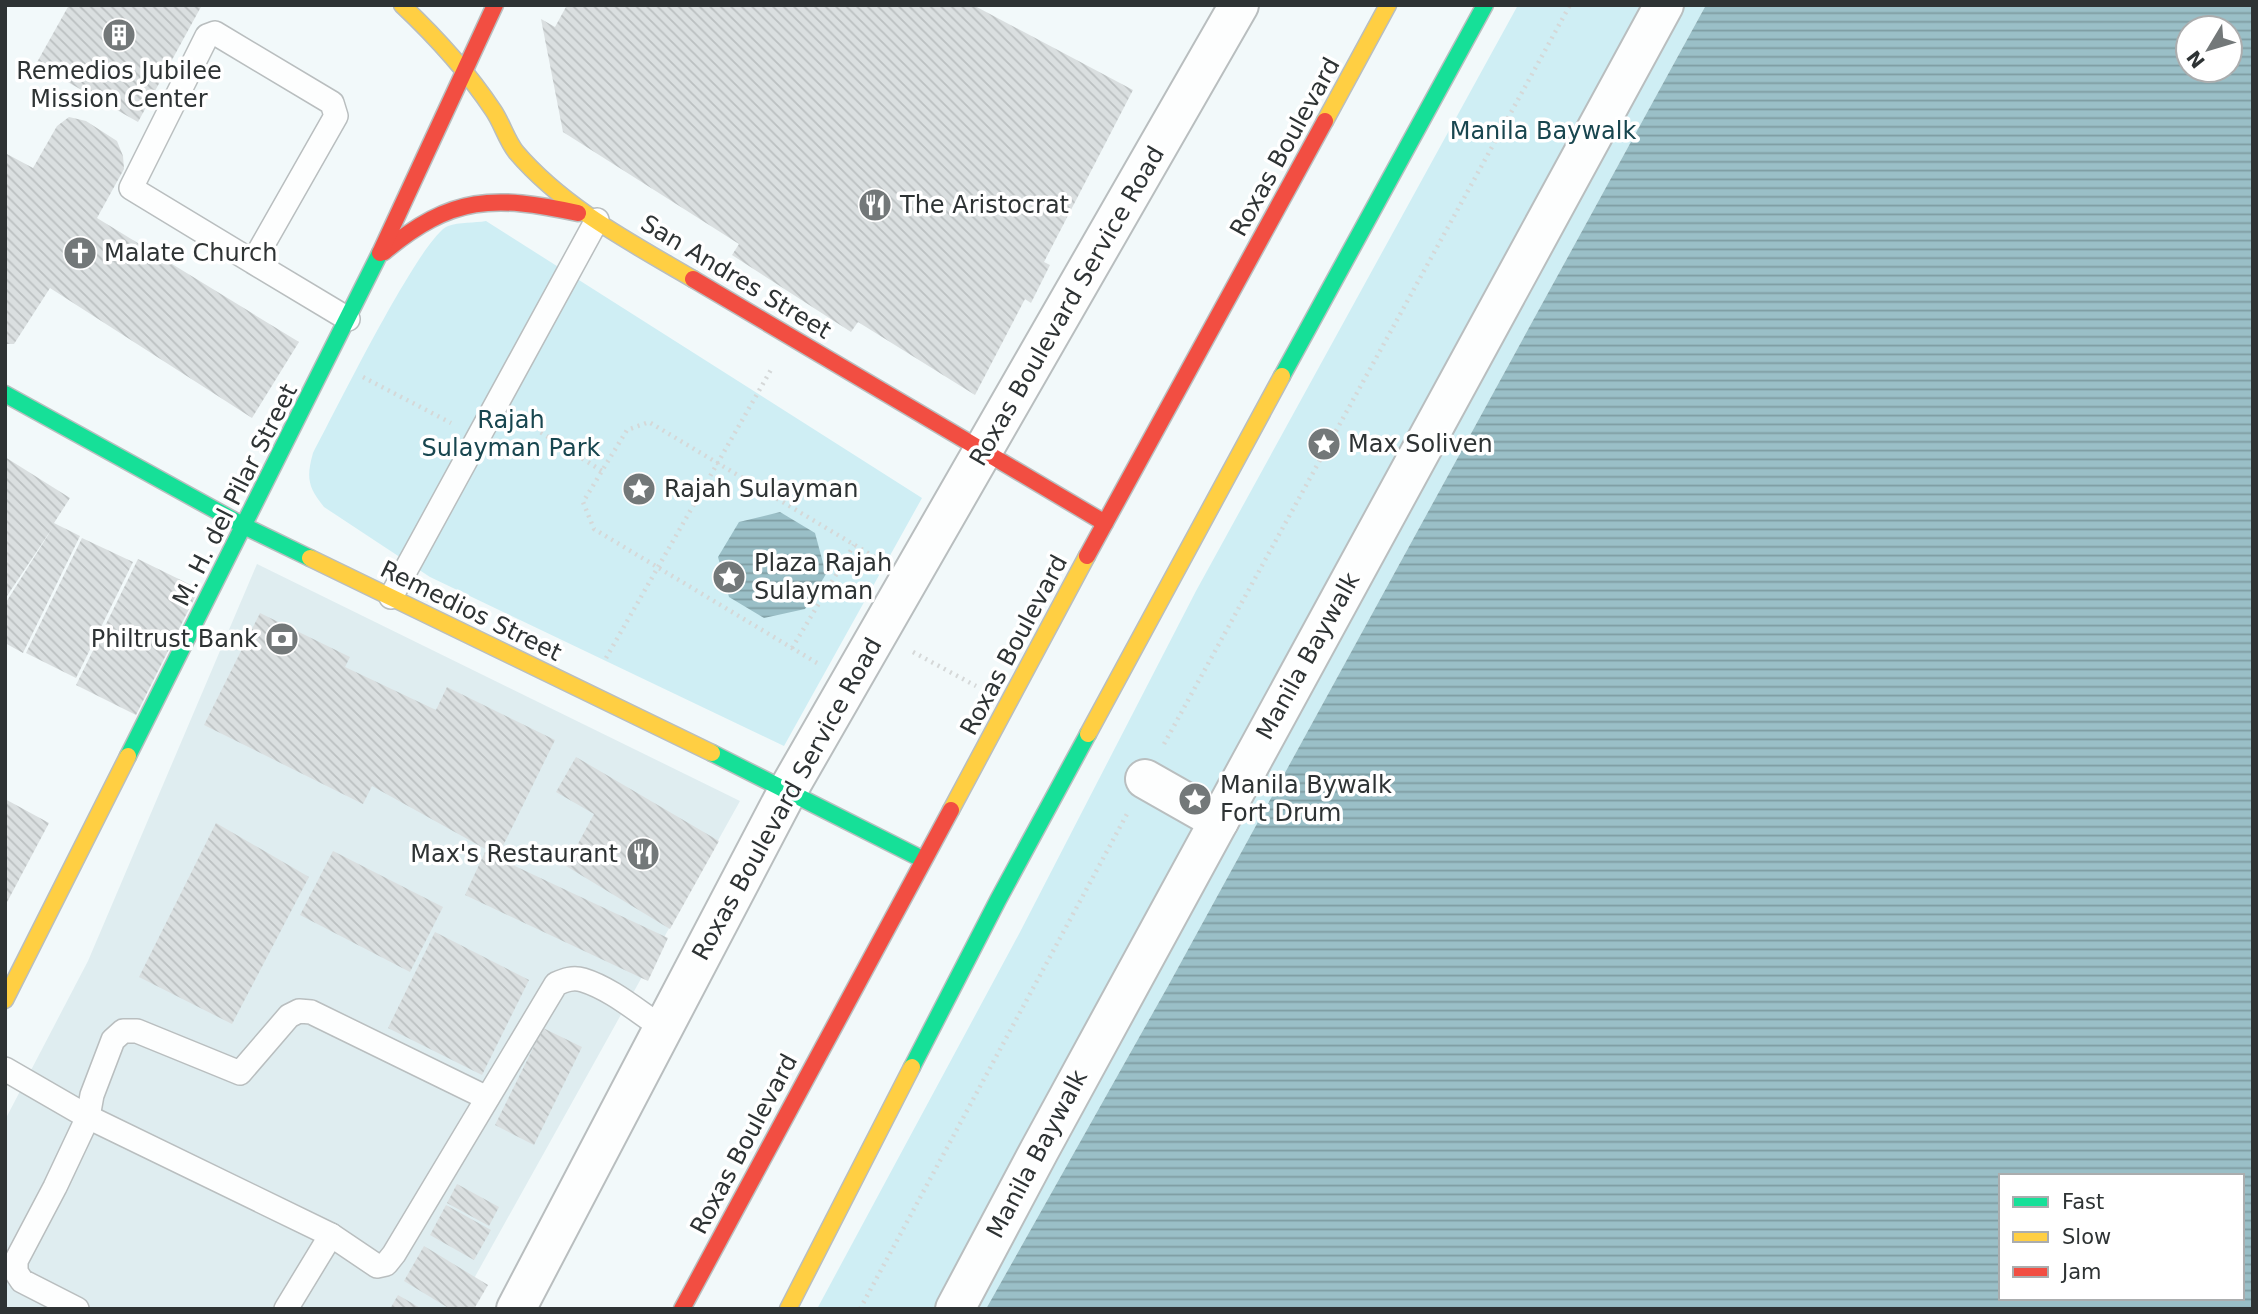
<svg xmlns="http://www.w3.org/2000/svg" width="2258" height="1314" font-family="'DejaVu Sans',sans-serif">
  <defs>
    <pattern id="water-rules" width="6" height="5" patternUnits="userSpaceOnUse" patternTransform="scale(1.75)"><rect width="6" height="5" fill="#9abfc7"/><path d="M0 2.5h6" fill="none" stroke="#7e9ca2"/></pattern>
    <pattern id="building-back-hatch" width="6" height="6" patternUnits="userSpaceOnUse" patternTransform="scale(1.75)"><rect width="6" height="6" fill="#dadfe0"/><path d="M-1 5l2 2M0 0l6 6M5-1l2 2" fill="none" stroke="#bbc0c1"/></pattern>
  </defs>
  <rect width="100%" height="100%" fill="#f2f9fa"/>
  <polygon fill="#dfedf0" points="257,564 740,801 457,1309 5,1309 5,1120 88,961"/>
  <g fill="#cfeef4">
    <polygon points="1518,5 1706,5 1168,986 986,1309 817,1309 1019,934 1196,591"/>
    <path d="M486,221l436,277 -138,248 -354,-169 -106,-70c-16,-20 -18,-29 -11,-54 19,-35 108,-217 135,-227 11,-4 27,-3 38,-5z"/>
  </g>
  <g fill="url(#water-rules)" fill-rule="evenodd">
    <path d="M1706,5h547v1304h-1267l182,-323zM2188,28h42v42h-42zM2001,1176h241v122h-241z"/>
    <polygon points="780,512 815,533 826,574 805,609 764,618 729,597 718,557 739,522"/>
  </g>
  <g fill="url(#building-back-hatch)">
    <polygon points="69,5 202,5 138,122 36,64"/>
    <polygon points="567,5 973,5 1133,90 1044,262 1050,265 1031,303 1025,299 975,395 858,322 851,332 732,255 739,244 563,132 541,19 555,27"/>
    <polygon points="69,117 86,121 117,141 123,156 124,169 97,218 299,342 252,418 50,288 14,344 5,344 5,153 33,168 57,126"/>
    <polygon points="5,457 70,498 54,523 80,536 23,653 5,643 5,604 53,527 5,599"/>
    <polygon points="82,538 133,562 76,678 26,653"/>
    <polygon points="138,559 199,589 136,715 76,685"/>
    <polygon points="260,613 350,657 345,667 436,710 447,687 555,740 498,856 372,786 363,804 204,725"/>
    <polygon points="576,757 719,841 670,929 566,866 594,814 556,792"/>
    <polygon points="5,799 49,823 5,906"/>
    <polygon points="216,823 309,877 232,1024 139,977"/>
    <polygon points="333,851 443,907 410,972 300,915"/>
    <polygon points="485,852 668,938 648,981 465,895"/>
    <polygon points="435,932 529,980 482,1075 388,1028"/>
    <polygon points="543,1028 582,1047 534,1145 495,1125"/>
    <polygon points="457,1184 499,1207 489,1226 447,1203"/>
    <polygon points="446,1205 491,1230 474,1260 430,1235"/>
    <polygon points="424,1246 488,1285 474,1309 450,1309 404,1281"/>
    <polygon points="398,1295 422,1309 390,1309"/>
  </g>
  <g fill="none" stroke-linecap="round" stroke-linejoin="round">
    <defs>
      <g id="lane">
        <polyline points="253,262 131,188 207,36 215,33 332,103 336,116 253,262 348,319"/>
        <polyline points="391,597 597,220"/>
        <path d="M5,1069l83,48 243,118 46,31 9,-2 8,-10 162,-270c9,-4 17,-7 27,-4 29,9 55,32 80,48"/>
        <polyline points="77,1309 22,1281 16,1272 16,1261 55,1187 88,1117 92,1095 113,1040 123,1031 137,1031 240,1073 289,1016 299,1011 311,1012 487,1098"/>
        <polyline points="286,1309 331,1235"/>
      </g>
      <g id="street">
        <polyline points="1145,779 1219,821"/>
        <polyline points="516,1309 788,790 1239,5"/>
        <polyline points="955,1309 1039,1151 1664,5"/>
      </g>
      <g id="fast">
        <polyline points="1282,376 1485,5"/>
        <polyline points="5,394 246,527 310,558"/>
        <polyline points="712,753 922,859"/>
        <polyline points="128,756 380,253"/>
        <polyline points="912,1067 998,900 1088,734"/>
      </g>
      <g id="slow">
        <path d="M402,5c34,32 65,66 91,105 9,13 13,29 23,42 48,56 114,90 177,127"/>
        <polyline points="1325,121 1388,5"/>
        <polyline points="310,558 712,753"/>
        <polyline points="1088,734 1282,376"/>
        <polyline points="951,810 1087,556"/>
        <polyline points="5,1000 128,756"/>
        <polyline points="788,1309 912,1067"/>
      </g>
      <g id="jam">
        <path d="M384,252c68,-57 110,-57 194,-39"/>
        <polyline points="380,253 495,5"/>
        <polyline points="693,279 1105,523"/>
        <polyline points="1087,556 1325,121"/>
        <polyline points="682,1309 951,810"/>
      </g>
    </defs>
    <use href="#lane" stroke="#b9bebf" stroke-width="26"/>
    <use href="#street" stroke="#b9bebf" stroke-width="42"/>
    <use href="#fast" stroke="#b9bebf" stroke-width="19"/>
    <use href="#slow" stroke="#b9bebf" stroke-width="19"/>
    <use href="#jam" stroke="#b9bebf" stroke-width="19"/>
    <g stroke="#d5d8d8" stroke-width="4.5" stroke-dasharray="2 5" stroke-linecap="butt">
      <polyline points="363,377 451,423"/>
      <polyline points="523,421 602,471"/>
      <polyline points="792,648 854,545"/>
      <polyline points="913,652 976,686"/>
      <polyline points="606,658 772,368"/>
      <polyline points="817,663 594,529 583,502 627,430 649,422 878,559"/>
      <polyline points="1164,744 1570,5"/>
      <polyline points="860,1309 1127,814"/>
    </g>
    <use href="#lane" stroke="#fdfefe" stroke-width="23"/>
    <use href="#street" stroke="#fdfefe" stroke-width="38"/>
    <use href="#fast" stroke="#16e098" stroke-width="16"/>
    <use href="#slow" stroke="#ffcf43" stroke-width="16"/>
    <use href="#jam" stroke="#f24e42" stroke-width="16"/>
  </g>
  <defs>
    <symbol id="building-disc" viewBox="-11 -11 22 22"><circle r="9.5" fill="#737879" stroke="#fff"/><path d="M-4-6H4V6H1V3H-1V6H-4ZM-2.5-4.3h1.7v1.8h-1.7ZM.8-4.3h1.7v1.8H.8ZM-2.5-1h1.7V.8h-1.7ZM.8-1h1.7V.8H.8Z" fill="#fff"/></symbol>
    <symbol id="restaurant-disc" viewBox="-11 -11 22 22"><circle r="9.5" fill="#737879" stroke="#fff"/><path d="M-5-6h1v4h1v-4h1v4h1v-4h1v5L-1.5 .5V6h-2V.5L-5-1ZM5-6V6H3V1.5H1.5Q1.5-4 5-6Z" fill="#fff"/></symbol>
    <symbol id="church-disc" viewBox="-11 -11 22 22"><circle r="9.5" fill="#737879" stroke="#fff"/><path d="M-1.2-6h2.4v3.5h3.3v2.4h-3.3V6h-2.4V-.1h-3.3v-2.4h3.3Z" fill="#fff"/></symbol>
    <symbol id="sight-disc" viewBox="-11 -11 22 22"><circle r="9.5" fill="#737879" stroke="#fff"/><path d="M0-6L1.8-2.2L6-1.7L2.9 1.2L3.7 5.4L0 3.3L-3.7 5.4L-2.9 1.2L-6-1.7L-1.8-2.2Z" fill="#fff"/></symbol>
    <symbol id="bank-disc" viewBox="-11 -11 22 22"><circle r="9.5" fill="#737879" stroke="#fff"/><path d="M-6-4H6V4H-6ZM0-2.3a2.3 2.3 0 1 0 0 4.6a2.3 2.3 0 1 0 0-4.6Z" fill="#fff"/></symbol>
  </defs>
  <g fill-rule="evenodd">
    <use href="#building-disc" x="100" y="16" width="38" height="38"/>
    <use href="#restaurant-disc" x="856" y="186" width="38" height="38"/>
    <use href="#church-disc" x="61" y="234" width="38" height="38"/>
    <use href="#sight-disc" x="1305" y="425" width="38" height="38"/>
    <use href="#sight-disc" x="620" y="470" width="38" height="38"/>
    <use href="#sight-disc" x="710" y="558" width="38" height="38"/>
    <use href="#bank-disc" x="263" y="620" width="38" height="38"/>
    <use href="#sight-disc" x="1176" y="780" width="38" height="38"/>
    <use href="#restaurant-disc" x="624" y="835" width="38" height="38"/>
  </g>
  <g text-anchor="middle" dominant-baseline="central" stroke-width="7" stroke-linejoin="round" paint-order="stroke">
    <g font-size="24" fill="#2e3334" stroke="#fff" text-anchor="start">
      <text x="119" y="71" text-anchor="middle">Remedios Jubilee<tspan x="119" dy="28">Mission Center</tspan></text>
      <text x="900" y="205">The Aristocrat</text>
      <text x="104" y="253">Malate Church</text>
      <text x="1348" y="444">Max Soliven</text>
      <text x="664" y="489">Rajah Sulayman</text>
      <text x="754" y="563">Plaza Rajah<tspan x="754" dy="28">Sulayman</tspan></text>
      <text x="258" y="639" text-anchor="end">Philtrust Bank</text>
      <text x="1220" y="785">Manila Bywalk<tspan x="1220" dy="28">Fort Drum</tspan></text>
      <text x="618" y="854" text-anchor="end">Max's Restaurant</text>
    </g>
    <g font-size="24" fill="#18464f" stroke="#fff">
      <text x="1543" y="131">Manila Baywalk</text>
      <text x="511" y="420">Rajah<tspan x="511" dy="28">Sulayman Park</tspan></text>
    </g>
    <g font-size="24" fill="#2e3334" stroke="#fff">
      <text transform="translate(1285 147) rotate(-61)">Roxas Boulevard</text>
      <text transform="translate(736 277) rotate(31)">San Andres Street</text>
      <text transform="translate(1067 306) rotate(-60)">Roxas Boulevard Service Road</text>
      <text transform="translate(235 495) rotate(-63)">M. H. del Pilar Street</text>
      <text transform="translate(471 611) rotate(26)">Remedios Street</text>
      <text transform="translate(1014 645) rotate(-62)">Roxas Boulevard</text>
      <text transform="translate(1308 656) rotate(-61)">Manila Baywalk</text>
      <text transform="translate(787 799) rotate(-61)">Roxas Boulevard Service Road</text>
      <text transform="translate(744 1144) rotate(-62)">Roxas Boulevard</text>
      <text transform="translate(1037 1154) rotate(-62)">Manila Baywalk</text>
    </g>
  </g>
  <rect width="2258" height="1314" fill="none" stroke="#2e3334" stroke-width="14"/>
  <rect x="1999" y="1174" width="245" height="126" fill="#ffffff" stroke="#abadae" stroke-width="2"/>
  <rect x="2013" y="1197" width="35" height="10" fill="#16e098" stroke="#abadae" stroke-width="2"/>
  <text x="2062" y="1209" font-size="21" fill="#2e3334">Fast</text>
  <rect x="2013" y="1232" width="35" height="10" fill="#ffcf43" stroke="#abadae" stroke-width="2"/>
  <text x="2062" y="1244" font-size="21" fill="#2e3334">Slow</text>
  <rect x="2013" y="1267" width="35" height="10" fill="#f24e42" stroke="#abadae" stroke-width="2"/>
  <text x="2062" y="1279" font-size="21" fill="#2e3334">Jam</text>
  <g transform="translate(2209 49) rotate(232)"><circle r="33" fill="#ffffff" stroke="#abadae" stroke-width="2"/>
  <path d="M0-5L12 26L0 18L-12 26Z" fill="#737879"/>
  <text y="-10" font-size="19" font-weight="bold" text-anchor="middle" fill="#2e3334">N</text>
  </g>
</svg>
